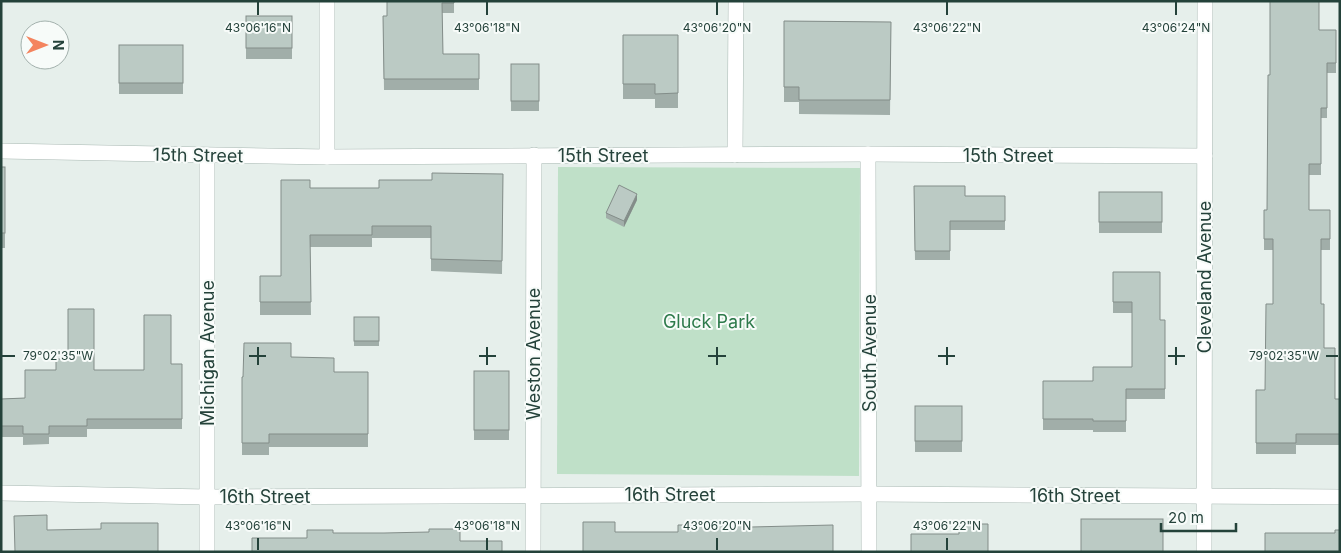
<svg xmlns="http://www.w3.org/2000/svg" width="1341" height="553" font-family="Inter,sans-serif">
  <rect width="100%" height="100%" fill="#e6efeb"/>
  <polygon fill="#bfe0c8" points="558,167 860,168 859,476 557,474"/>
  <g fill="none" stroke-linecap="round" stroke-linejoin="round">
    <defs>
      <g id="street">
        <polyline points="1,151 327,157 868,154 1205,156"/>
        <polyline points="868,154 869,552"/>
        <polyline points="207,155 207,552"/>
        <polyline points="735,155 736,1"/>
        <polyline points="327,157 327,1"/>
        <polyline points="1,493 207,497 869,494 1340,497"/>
        <polyline points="533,552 534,155"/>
        <polyline points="1204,552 1205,1"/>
      </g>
    </defs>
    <use href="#street" stroke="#a8b8b2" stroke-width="16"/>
    <use href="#street" stroke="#fff" stroke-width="15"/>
  </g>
  <g fill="#a1aea9">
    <polygon points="387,1 454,1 454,13 442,13 443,54 479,54 479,90 384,90 383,16 387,16"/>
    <rect x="246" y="16" width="46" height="43"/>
    <polygon points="784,21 891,22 890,115 799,114 799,102 784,102"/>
    <polygon points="1319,30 1336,30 1336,73 1327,73 1327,118 1321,118 1321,175 1309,175 1309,210 1330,210 1330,250 1321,250 1321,304 1324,348 1335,399 1340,399 1340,445 1296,445 1296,454 1256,454 1256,390 1265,390 1273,304 1273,250 1264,250 1264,210 1267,210 1270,75"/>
    <polygon points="623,35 678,35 678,108 655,108 655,99 623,99"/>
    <rect x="119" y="45" width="64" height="49"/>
    <rect x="511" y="64" width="28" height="47"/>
    <rect x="1" y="167" width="4" height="81"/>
    <polygon points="503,174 502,274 431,271 431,238 372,238 372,247 310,247 311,315 260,315 260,276 281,276 310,188 379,188 432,180"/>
    <polygon points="914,186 965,196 1005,196 1005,230 950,230 950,260 915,260"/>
    <rect x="1099" y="192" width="63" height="41"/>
    <polygon points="637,200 624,227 606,218 606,213"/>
    <polygon points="1113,272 1160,320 1165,320 1165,399 1126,399 1126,432 1093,432 1093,430 1043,430 1043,381 1093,381 1132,367 1132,313 1113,313"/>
    <rect x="354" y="317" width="25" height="29"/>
    <polygon points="291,357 334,372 368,372 368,447 269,447 269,455 242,455 242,377"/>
    <polygon points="171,364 182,364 182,429 87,429 87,437 49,437 49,444 23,445 23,437 1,437 1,399 25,398 94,370 144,370"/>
    <rect x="474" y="371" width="35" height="69"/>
    <rect x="915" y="406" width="47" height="46"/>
  </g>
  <polygon fill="#838d89" points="637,194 637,200 624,227 624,221"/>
  <g fill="#bbcac4" stroke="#838d89">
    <polygon points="387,1 454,1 454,3 442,3 443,54 479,54 479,79 384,79 383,16 387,16"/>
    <polygon points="1270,1 1319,1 1319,30 1336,30 1336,63 1327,63 1327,108 1321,108 1321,164 1309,164 1309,210 1330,210 1330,239 1321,239 1321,304 1324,304 1324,348 1335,348 1335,399 1340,399 1340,434 1296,434 1296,443 1256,443 1256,390 1265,390 1266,304 1273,304 1273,239 1264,239 1264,210 1267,210 1268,75 1270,75"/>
    <rect x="246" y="16" width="46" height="32"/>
    <polygon points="784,21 891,22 890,100 799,100 799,87 784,87"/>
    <polygon points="623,35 678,35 678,93 655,94 655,84 623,84"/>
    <rect x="119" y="45" width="64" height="38"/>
    <rect x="511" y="64" width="28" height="37"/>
    <rect x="1" y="167" width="4" height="66"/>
    <polygon points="432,173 503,174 502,261 431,259 431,226 372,226 372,235 310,235 311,302 260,302 260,276 281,276 281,180 310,180 310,188 379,188 379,180 432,180"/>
    <polygon points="619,185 637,194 624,221 606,213"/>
    <polygon points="914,186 965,186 965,196 1005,196 1005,221 950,221 950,251 915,251"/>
    <rect x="1099" y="192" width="63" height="30"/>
    <polygon points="1113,272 1160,272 1160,320 1165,320 1165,389 1126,389 1126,421 1093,421 1093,419 1043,419 1043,381 1093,381 1093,367 1132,367 1132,302 1113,302"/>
    <polygon points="68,309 94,309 94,370 144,370 144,315 171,315 171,364 182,364 182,419 87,419 87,426 49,426 49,434 23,434 23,426 1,426 1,399 25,398 25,370 56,370 56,359 68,359"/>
    <rect x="354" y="317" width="25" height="24"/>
    <polygon points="244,343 291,343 291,357 334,358 334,372 368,372 368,434 269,434 269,443 242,443 242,377 243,377"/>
    <rect x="474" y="371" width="35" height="59"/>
    <rect x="915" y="406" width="47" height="35"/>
    <polygon points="47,515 47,530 101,529 101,523 158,523 158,552 15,552 14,516"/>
    <rect x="1081" y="519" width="82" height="33"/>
    <polygon points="583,522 615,522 615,532 678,532 678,525 723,525 723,523 751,523 751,527 833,525 833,552 583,552"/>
    <polygon points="959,524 988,524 988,552 911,552 911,534 959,534"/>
    <polygon points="429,529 460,529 460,541 502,541 502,552 252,552 252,538 307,538 307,530 333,530 333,533 384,533 429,532"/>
    <polygon points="1335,530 1340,530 1340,552 1265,552 1265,533 1335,533"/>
  </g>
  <path fill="none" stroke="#24423a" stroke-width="2" d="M258,2v13M487,2v13M717,2v13M947,2v13M1176,2v13M258,347v18M487,347v18M717,347v18M947,347v18M1176,347v18M2,356h13M249,356h17M479,356h17M708,356h18M938,356h17M1168,356h17M1326,356h12M258,538v12M487,538v12M717,538v12M947,538v12"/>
  <g text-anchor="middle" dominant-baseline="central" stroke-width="4" stroke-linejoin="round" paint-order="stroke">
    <g font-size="18" fill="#24423a" stroke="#f7fbf9">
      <text transform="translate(198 155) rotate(1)">15th Street</text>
      <text x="603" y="155">15th Street</text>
      <text x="1008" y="155">15th Street</text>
      <text transform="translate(1204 277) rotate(-90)">Cleveland Avenue</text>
      <text transform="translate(207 353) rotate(-90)">Michigan Avenue</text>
      <text transform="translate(869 353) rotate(-90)">South Avenue</text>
      <text transform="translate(533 354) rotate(-90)">Weston Avenue</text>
      <text x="670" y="494">16th Street</text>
      <text x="1075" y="495">16th Street</text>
      <text x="265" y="496">16th Street</text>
    </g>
    <g font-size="18" fill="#2d7a4b" stroke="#f7fbf9">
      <text x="709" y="321">Gluck Park</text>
    </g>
  </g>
  <g font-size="12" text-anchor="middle" fill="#24423a" stroke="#f7fbf9" stroke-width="4" stroke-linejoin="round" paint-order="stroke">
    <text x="258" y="32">43°06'16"N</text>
    <text x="487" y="32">43°06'18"N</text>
    <text x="717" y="32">43°06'20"N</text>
    <text x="947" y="32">43°06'22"N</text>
    <text x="1176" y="32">43°06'24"N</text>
    <text x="1284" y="360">79°02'35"W</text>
    <text x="58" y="360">79°02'35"W</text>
    <text x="258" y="530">43°06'16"N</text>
    <text x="487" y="530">43°06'18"N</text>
    <text x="717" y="530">43°06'20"N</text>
    <text x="947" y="530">43°06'22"N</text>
  </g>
  <rect width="1341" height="553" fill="none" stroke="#24423a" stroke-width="5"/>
  <g transform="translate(45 45) rotate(90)"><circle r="24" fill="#f7fbf9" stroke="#a3b1ad"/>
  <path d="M0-4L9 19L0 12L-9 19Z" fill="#f4845f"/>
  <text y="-8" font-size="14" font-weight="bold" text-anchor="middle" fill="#24423a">N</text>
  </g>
  <path d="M1161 523v8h75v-8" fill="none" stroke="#24423a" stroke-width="2.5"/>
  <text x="1168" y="523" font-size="15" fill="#24423a" stroke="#f7fbf9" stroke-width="4" paint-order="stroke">20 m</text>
</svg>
